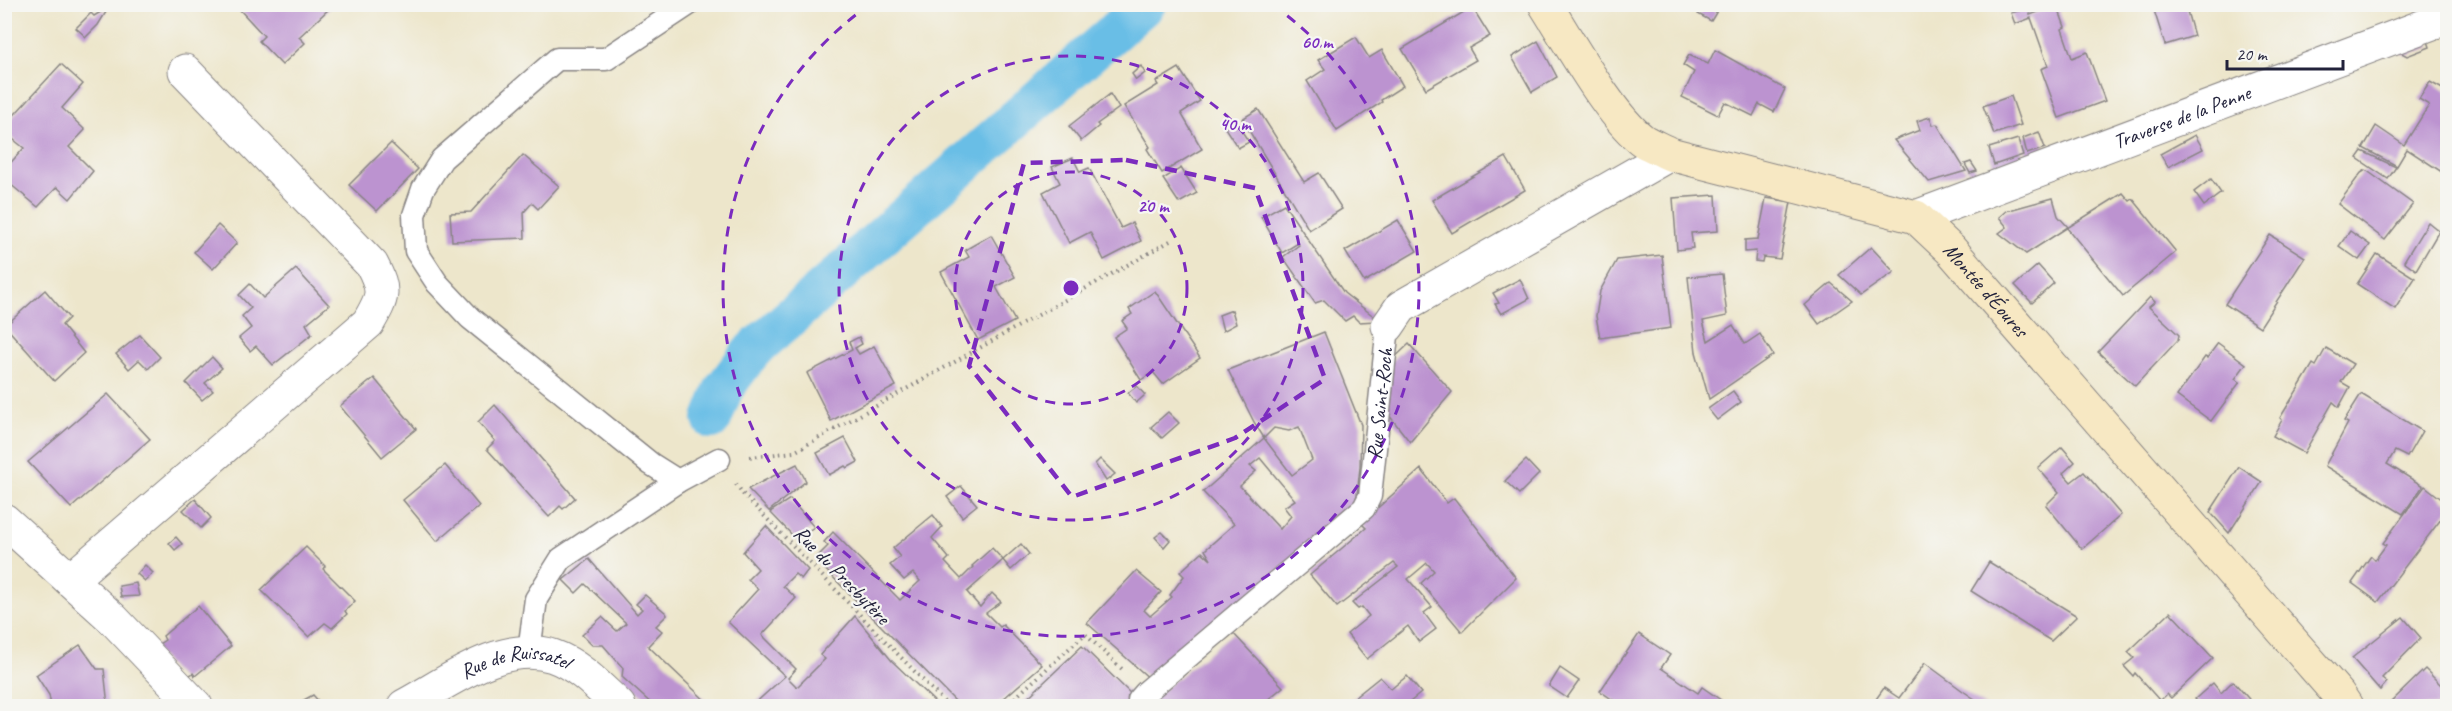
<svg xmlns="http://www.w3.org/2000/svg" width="2452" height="711" font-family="Caveat,sans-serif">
  <rect width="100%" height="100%" fill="#f6f6f2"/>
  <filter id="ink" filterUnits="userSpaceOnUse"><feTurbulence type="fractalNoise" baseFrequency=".0167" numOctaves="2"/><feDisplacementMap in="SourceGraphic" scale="12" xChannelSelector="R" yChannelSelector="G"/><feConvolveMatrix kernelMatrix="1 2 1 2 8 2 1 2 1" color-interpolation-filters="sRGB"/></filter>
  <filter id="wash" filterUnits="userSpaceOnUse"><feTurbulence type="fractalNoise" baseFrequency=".008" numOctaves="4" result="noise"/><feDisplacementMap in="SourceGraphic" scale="24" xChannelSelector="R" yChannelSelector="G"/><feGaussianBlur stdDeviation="1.35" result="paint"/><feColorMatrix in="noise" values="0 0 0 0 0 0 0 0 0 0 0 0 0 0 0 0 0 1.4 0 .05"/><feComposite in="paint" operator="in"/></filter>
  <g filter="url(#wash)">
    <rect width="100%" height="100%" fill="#ede6cb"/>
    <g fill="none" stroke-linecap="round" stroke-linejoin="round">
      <polyline stroke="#69bee6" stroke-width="40" points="712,419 724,388 752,351 1146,4"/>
    </g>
    <g id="blocks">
      <g fill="#bc93d0" fill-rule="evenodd">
        <polygon points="1705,4 1717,11 1711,21 1698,14"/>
        <polygon points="2152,4 2185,4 2194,36 2165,45"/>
        <polygon points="246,5 328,5 331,7 299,37 305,43 282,65 259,41 264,36 240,10"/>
        <polygon points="2057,5 2065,27 2062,29 2072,58 2087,52 2105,101 2059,118 2041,69 2048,66 2031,18 2015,24 2011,13 2028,8 2030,15"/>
        <polygon points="1472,7 1490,36 1469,48 1476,60 1426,89 1402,49"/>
        <polygon points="104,10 106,12 98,25 86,37 76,28 91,13 94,16"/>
        <polygon points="1356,37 1369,58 1382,50 1403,86 1381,100 1382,102 1337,131 1307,81 1325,69 1318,60"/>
        <polygon points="2427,38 2430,47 2407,56 2394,49"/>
        <polygon points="1538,41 1557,77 1532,92 1512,57"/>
        <polygon points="1715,50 1785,89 1774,112 1759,104 1753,116 1725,102 1718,115 1682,97 1694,72 1683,65 1689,55 1708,64"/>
        <polygon points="61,64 83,84 62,108 85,130 69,147 93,171 70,199 57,187 38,207 4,179 4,170 24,148 4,132 4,126"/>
        <polygon points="1141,66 1145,73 1136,80 1132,74"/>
        <polygon points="1179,68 1200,101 1181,113 1202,149 1162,173 1147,149 1150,147 1124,106 1158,85 1156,82"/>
        <polygon points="2430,82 2448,92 2448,176 2407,149 2397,166 2363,148 2376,126 2404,145 2429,105 2419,99"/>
        <polygon points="1110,94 1119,108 1097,124 1099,126 1081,141 1069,126"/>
        <polygon points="2011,96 2021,125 1994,134 1983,106"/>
        <polygon points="1258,109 1304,182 1319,173 1342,209 1309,230 1242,119"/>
        <polygon points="1930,117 1933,125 1937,124 1966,171 1929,182 1894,140 1920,130 1917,121"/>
        <polygon points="1235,121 1249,142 1238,148 1225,128"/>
        <polygon points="2039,132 2045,148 2027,154 2023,138"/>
        <polygon points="2195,135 2203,149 2168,167 2160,154"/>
        <polygon points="2018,139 2023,155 1994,165 1989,148"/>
        <polygon points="391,143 418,169 377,211 349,185"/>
        <polygon points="2362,151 2396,167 2388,179 2357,158"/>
        <polygon points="523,155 559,186 538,209 532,203 524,212 525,238 452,241 450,213 471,212"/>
        <polygon points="1506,157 1525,190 1452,233 1432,200"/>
        <polygon points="1073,158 1080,172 1089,168 1121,228 1132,223 1141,241 1104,260 1090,232 1069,243 1043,192 1060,183 1052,167"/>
        <polygon points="1971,162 1977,171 1970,173 1965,164"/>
        <polygon points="1181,168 1197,193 1179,203 1163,179"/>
        <polygon points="2366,170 2413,204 2385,240 2338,204 2361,173"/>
        <polygon points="2211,179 2221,193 2204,206 2194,192"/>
        <polygon points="2123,193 2130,201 2133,199 2176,252 2123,296 2067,228"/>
        <polygon points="1716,195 1718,231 1691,233 1693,248 1677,250 1673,198"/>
        <polygon points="1766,198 1791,202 1780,259 1763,257 1762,262 1755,261 1756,251 1745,252 1745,240 1758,239"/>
        <polygon points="2053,198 2058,216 2068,227 2026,254 1999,233 2007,227 1999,217 2006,211"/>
        <polygon points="1284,204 1344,293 1376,318 1376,321 1359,322 1353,316 1345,321 1324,300 1315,303 1283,257 1299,245 1298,243 1282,253 1261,217"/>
        <polygon points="1398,220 1417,251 1364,282 1345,251"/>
        <polygon points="2428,222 2439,231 2416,270 2404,261"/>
        <polygon points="218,225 237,243 213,269 194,252"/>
        <polygon points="2350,231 2370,245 2359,260 2339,246"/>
        <polygon points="991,235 1015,277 996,287 1015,321 978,340 941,272 969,257 965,250"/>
        <polygon points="2270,235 2305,257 2260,327 2225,304"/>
        <polygon points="1871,247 1894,272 1861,295 1839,275"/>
        <polygon points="2377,254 2415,278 2395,309 2357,284"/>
        <polygon points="1662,255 1671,328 1600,338 1596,316 1600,291 1617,260"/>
        <polygon points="2038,265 2054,283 2032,303 2015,285"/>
        <polygon points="296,269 329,305 306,324 312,334 273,365 256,346 250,351 239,338 251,328 242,316 251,308 239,295 250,284 263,298"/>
        <polygon points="1722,274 1727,316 1703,321 1708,341 1733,325 1745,344 1760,334 1773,355 1709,399 1696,352 1688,277"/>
        <polygon points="1520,279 1529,299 1501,314 1495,304 1499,303 1493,293"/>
        <polygon points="1831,283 1852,301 1819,324 1805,305"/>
        <polygon points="45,290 69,318 62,325 84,353 54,381 5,326"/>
        <polygon points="1155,291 1200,358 1163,384 1153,372 1141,380 1114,337 1127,328 1122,321 1132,314 1129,309"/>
        <polygon points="2150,297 2155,302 2149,307 2179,335 2178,340 2135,386 2098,352"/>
        <polygon points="1232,310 1236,324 1223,331 1219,315"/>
        <path d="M1324,332l37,93 -1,42 -3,28 -5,15 -202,169 -63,-56 49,-52 25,21 -17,18 6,6 22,-19 -2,-2 14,-19 -4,-4 22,-20 9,8 -6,-10 29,-26 -31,-32 61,-54 28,37 20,-15 -13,-33 -10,4 -15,-3 -10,10 -10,-16 -26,-52zM1260,458l35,42 -11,7 7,9 -11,13 -40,-43 16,-15 -6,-5z"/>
        <polygon points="140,335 160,357 148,369 139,360 129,369 116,354"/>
        <polygon points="859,337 862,344 855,348 859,354 874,346 896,386 831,421 807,373 852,350 849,342"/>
        <polygon points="2218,343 2246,364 2235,379 2240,382 2211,421 2177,396 2205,357 2207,358"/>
        <polygon points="1409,344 1452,392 1410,442 1385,410 1390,362"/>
        <polygon points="2326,348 2353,364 2341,382 2350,387 2339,407 2333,402 2304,453 2273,436 2282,420 2280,418 2313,364 2316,366"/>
        <polygon points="212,357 222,368 205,383 213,391 202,400 186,383"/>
        <polygon points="374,378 416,429 382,457 340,406"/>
        <polygon points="1137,386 1145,395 1136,403 1128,393"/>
        <polygon points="1733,391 1741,402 1717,420 1708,409"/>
        <polygon points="108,394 150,439 71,508 28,462"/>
        <polygon points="2361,394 2422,431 2407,457 2395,451 2387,464 2423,486 2403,514 2325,466 2348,423 2344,421"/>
        <polygon points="495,405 575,498 563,509 560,506 549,517 487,449 495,441 478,422"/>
        <polygon points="1168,412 1179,423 1162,438 1151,427"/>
        <polygon points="845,438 858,462 847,468 845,466 829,475 817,453"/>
        <polygon points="2062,447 2075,462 2063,473 2071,482 2084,472 2121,515 2082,549 2046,505 2059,492 2038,468"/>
        <polygon points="1100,459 1115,474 1106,481 1095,464"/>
        <polygon points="1526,460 1539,474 1519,494 1505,481"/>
        <polygon points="797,464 806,481 769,511 748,489"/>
        <polygon points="445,465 479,506 437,541 403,500"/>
        <polygon points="2239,467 2262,482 2229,533 2210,512"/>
        <polygon points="1421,469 1447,503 1454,498 1516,578 1462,632 1421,583 1434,571 1427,563 1408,579 1432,607 1424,613 1436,629 1419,642 1408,626 1367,659 1347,634 1369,616 1362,607 1358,609 1352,603 1398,567 1394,563 1337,607 1310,575 1366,528 1361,523"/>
        <polygon points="961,486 977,505 962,517 947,497"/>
        <polygon points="2425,486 2448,504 2448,510 2378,602 2352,583 2371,556 2375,560 2386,545 2383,543"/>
        <polygon points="195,499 211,518 201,528 183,510"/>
        <polygon points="790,499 814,527 796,539 770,512"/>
        <polygon points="933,515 942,527 932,538 949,558 945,562 961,579 973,567 972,566 992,548 1003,560 967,592 980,607 992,593 1001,602 986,613 1000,627 1003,625 1042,665 995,706 960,706 815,559 828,546 824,542 833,532 900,600 920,581 913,573 904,580 890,565 900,557 893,548"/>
        <polygon points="766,526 808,570 801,579 795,574 783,586 796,598 762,635 796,669 788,678 797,687 825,659 820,655 855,616 892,661 939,706 752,706 785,676 728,622 758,589 748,579 758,569 743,552"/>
        <polygon points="1162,532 1170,540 1164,547 1155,537"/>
        <polygon points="176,537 182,544 175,550 169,543"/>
        <polygon points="1021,544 1029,554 1011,570 1003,560"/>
        <polygon points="306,547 325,566 323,569 355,601 345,611 347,614 332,628 325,623 309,637 261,590"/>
        <polygon points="589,559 637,614 642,609 636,604 645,595 666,613 667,615 656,626 662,631 648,646 711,706 654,706 622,677 623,668 603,645 592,645 582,635 602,617 617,631 626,623 585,584 576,593 563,580"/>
        <polygon points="1989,562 2077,616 2051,641 1971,591"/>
        <polygon points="145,565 153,573 145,581 137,574"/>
        <polygon points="136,583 139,596 121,597 119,586"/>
        <polygon points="198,606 231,646 195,676 193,673 183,680 153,648 165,640 163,636"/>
        <polygon points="2170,612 2213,658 2171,698 2167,694 2160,701 2135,673 2133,676 2124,666 2134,658 2128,652"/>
        <polygon points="2403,617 2421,638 2382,678 2387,682 2380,690 2352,658"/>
        <polygon points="1233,633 1283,687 1260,706 1151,706 1147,703"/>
        <polygon points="1639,634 1670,655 1661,668 1698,693 1702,687 1725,703 1723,706 1622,706 1600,691"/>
        <polygon points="80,645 97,669 104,669 108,706 51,706 49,695 36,675"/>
        <polygon points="1082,646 1133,696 1127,705 1129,706 1019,706"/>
        <polygon points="1925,663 1963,691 1985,706 1871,706 1884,688 1899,698"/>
        <polygon points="1560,668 1579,681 1567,698 1549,686"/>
        <polygon points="2425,669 2448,692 2448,706 2387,706"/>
        <polygon points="1407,676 1421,693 1405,706 1344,706 1380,677 1391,689"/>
        <polygon points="2233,681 2255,706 2202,706 2195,699 2213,683 2221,693"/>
        <polygon points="313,695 323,706 293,706"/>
      </g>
    </g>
  </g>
  <g filter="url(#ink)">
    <use href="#blocks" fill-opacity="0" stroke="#888483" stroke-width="1.5"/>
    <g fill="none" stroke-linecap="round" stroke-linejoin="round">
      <defs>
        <g id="lane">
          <polyline points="678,481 651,464 470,318 437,283 416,251 414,215 423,189 442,159 557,59 606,59 689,4"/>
          <polyline points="529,651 536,599 561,559 678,481 719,459"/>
          <path id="s1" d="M1144,706l-5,-6 7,-8 218,-184 6,-12 18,-170"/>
        </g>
        <g id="street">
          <path id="s2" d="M1916,217l532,-200"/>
          <polyline points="1388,326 1401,307 1670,154"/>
          <polyline points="4,520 113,619 196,706"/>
          <path d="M70,580l298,-257c15,-26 18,-31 4,-58l-187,-194"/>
          <path id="s3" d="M404,706c43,-23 99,-67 149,-50 26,9 47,32 66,50"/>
        </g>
        <g id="secondary">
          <path id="s4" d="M1545,4c23,36 67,116 100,138 8,4 17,8 25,12l246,63 35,33 387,444 8,12"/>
        </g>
      </defs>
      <use href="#lane" stroke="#888483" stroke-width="25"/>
      <use href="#street" stroke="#888483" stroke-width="35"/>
      <use href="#secondary" stroke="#888483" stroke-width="35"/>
      <g stroke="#888483" stroke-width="4" stroke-dasharray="1.5 4.5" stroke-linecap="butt">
        <polyline points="750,457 794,452 1172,240"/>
        <polyline points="736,484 743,494 948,706"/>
        <polyline points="1006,706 1085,634 1124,671"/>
      </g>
      <use href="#lane" stroke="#fff" stroke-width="22"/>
      <use href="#street" stroke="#fff" stroke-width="33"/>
      <use href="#secondary" stroke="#f7e8c3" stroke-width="33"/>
    </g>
  </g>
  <path fill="none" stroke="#7b2cbf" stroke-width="4.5" stroke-dasharray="12 8" stroke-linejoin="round" d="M1126,160l129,28 70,191 -90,59 -163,59 -103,-131 55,-203z"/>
  <g fill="none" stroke="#7b2cbf" stroke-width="3" stroke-dasharray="10 8">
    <circle cx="1071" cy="288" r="116"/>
    <circle cx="1071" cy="288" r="232"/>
    <path d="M1273 5A348 348 0 1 1 869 5"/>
  </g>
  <g text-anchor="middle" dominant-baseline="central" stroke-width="4.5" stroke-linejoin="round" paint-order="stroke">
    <g font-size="21" fill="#22223b" stroke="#f6f6f2">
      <text stroke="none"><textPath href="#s2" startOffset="284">Traverse de la Penne</textPath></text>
      <text stroke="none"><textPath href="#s4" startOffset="554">Montée d'Éoures</textPath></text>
      <text stroke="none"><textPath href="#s1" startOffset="410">Rue Saint-Roch</textPath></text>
      <text transform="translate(842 575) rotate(46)">Rue du Presbytère</text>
      <text stroke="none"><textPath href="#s3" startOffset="123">Rue de Ruissatel</textPath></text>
    </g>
  </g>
  <circle cx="1071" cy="288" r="9" fill="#7b2cbf" stroke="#f6f6f2" stroke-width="3"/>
  <g font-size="18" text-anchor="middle" font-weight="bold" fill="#7b2cbf" stroke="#f6f6f2" stroke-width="4.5" stroke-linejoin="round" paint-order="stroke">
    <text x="1317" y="48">60 m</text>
    <text x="1235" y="130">40 m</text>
    <text x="1153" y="212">20 m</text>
  </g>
  <rect width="2452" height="711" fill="none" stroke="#f6f6f2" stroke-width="24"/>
  <path d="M2227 60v9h116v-9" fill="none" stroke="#22223b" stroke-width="3"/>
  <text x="2236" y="60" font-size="18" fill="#22223b" stroke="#f6f6f2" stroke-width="4.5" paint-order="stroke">20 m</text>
</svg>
